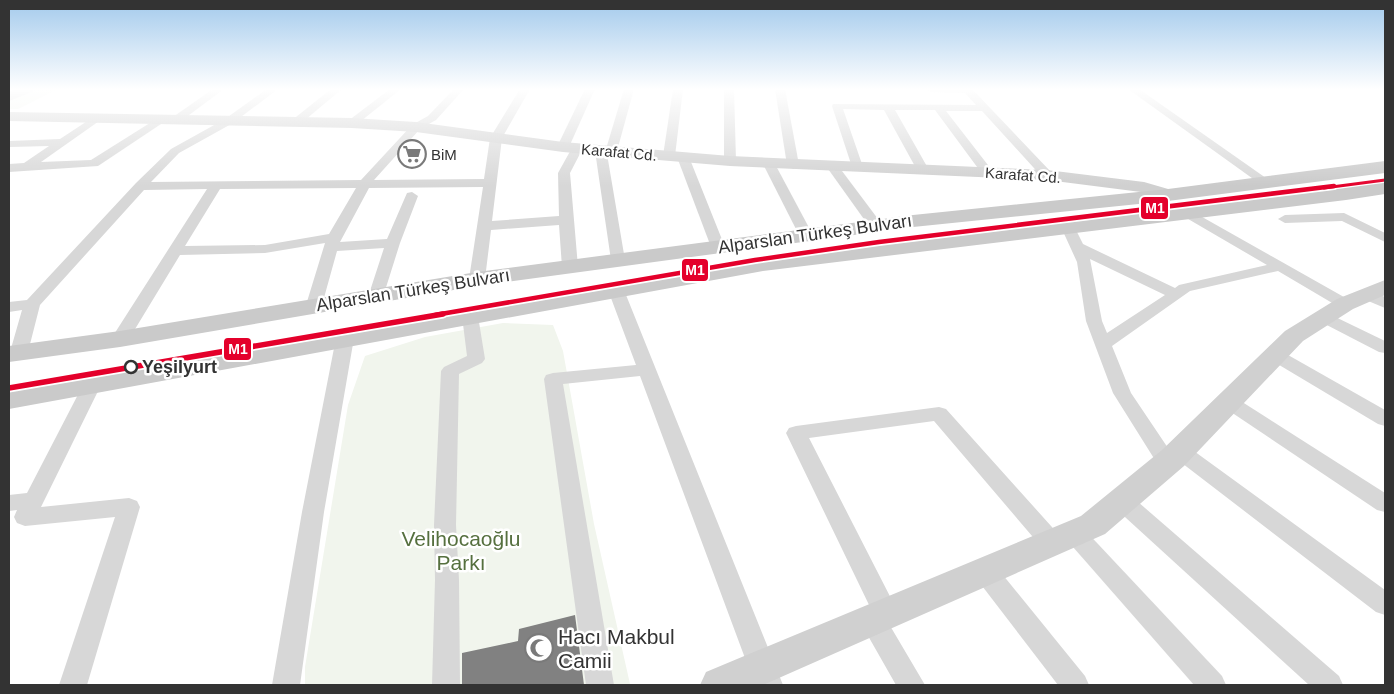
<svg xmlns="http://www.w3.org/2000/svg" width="1394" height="694" font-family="Arial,sans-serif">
  <rect width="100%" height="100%" fill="#fff"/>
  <g fill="#f1f5ed">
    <polygon points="33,89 58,89 18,109 9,109 9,100"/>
    <polygon points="503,323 553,325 563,351 594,524 630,684 305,685 305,667 348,405 365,356 425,337"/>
  </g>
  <polygon fill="#818181" points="575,615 584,685 462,685 462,653 518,641 519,629"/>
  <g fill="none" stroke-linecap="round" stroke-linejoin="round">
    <g fill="#d7d7d7" fill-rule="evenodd">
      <polygon points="213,89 224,89 181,121 173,121 172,119 173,117"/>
      <path d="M267,89h11l-45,34 -54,30 -28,29 210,-2 51,-55 16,-9 26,-27h10l-28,31 -16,9 -46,51 110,-1 6,-41 30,-49h10l-28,49 -10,83 67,-5 -1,-43 15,-27h8l2,2 -13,25 8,94 -3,3h-10l-3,-3 -3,-42 -68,5 -6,49 -3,3h-10l-3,-3 14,-92 -114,1 -29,54 47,-3 20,-46 5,-1 6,4 -18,47 -17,54h-12l-2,-3 15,-46 -47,3 -15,54 -2,3h-12l-2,-3 19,-62 -60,10 -85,2 -51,84 -3,4 -6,1 -6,-1 -3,-4 96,-150 -63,1 -104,115 -12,47 -3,4 -6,1 -6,-1 -3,-4 12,-42 -13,2v-10l18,-2 109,-117 35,-34 54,-30zM356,188l-27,46 -64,11 -80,1 35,-57z"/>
      <polygon points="331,89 342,89 299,125 291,125 290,123 291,121"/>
      <polygon points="390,89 401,89 356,125 348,125 347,123 348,121"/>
      <polygon points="585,89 595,89 569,147 563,150 559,149 557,147"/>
      <polygon points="624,89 634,89 617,151 615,153 607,154 625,260 623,263 613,263 611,260 595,151 601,148 606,149"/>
      <polygon points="673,89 683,89 675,156 669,160 663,156"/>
      <polygon points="724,89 734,89 736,161 730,165 724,161"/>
      <polygon points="775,89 785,89 799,165 797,168 793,169 787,165"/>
      <polygon points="926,89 972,89 1051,172 1053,175 1051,178 1043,178 982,111 946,111 991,169 993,172 991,175 983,175 935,110 895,110 929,170 923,174 917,170 884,110 843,109 863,167 861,170 853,170 832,106 833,104 976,105 965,93 931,92"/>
      <polygon points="1128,89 1139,89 1273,183 1271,186 1263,186"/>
      <polygon points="98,114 103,117 102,119 41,162 91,160 161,116 165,115 170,118 98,166 9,172 9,164 24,163 49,146 9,147 9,141 60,139"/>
      <polygon points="683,153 689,157 725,247 723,250 713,250 711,247 677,157"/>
      <polygon points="769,160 775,164 814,237 812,240 802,240 800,237 763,164"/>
      <polygon points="832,162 836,163 881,223 883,226 881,229 871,229 826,166"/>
      <path d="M1188,209l163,92 2,3 -2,3h-12l-61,-36 -88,20 -78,55 19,47 39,58 3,-5 7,-2 7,2 198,144v25l-9,-3 -202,-155 3,6 -3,5 -7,3 -7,-3 -47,-75 -27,-72 -9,-59 -16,-35 2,-3h10l10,20 92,44 4,-3 88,-20 -84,-49 -2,-3zM1090,259l75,36 -58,38 -5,-12z"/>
      <polygon points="1344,213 1385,233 1385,242 1342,221 1285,223 1278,219 1285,215"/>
      <polygon points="616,285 622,287 624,290 783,685 755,685 640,376 563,384 614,685 586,685 544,379 546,375 553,373 636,365 608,290 610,287"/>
      <polygon points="1367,290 1385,297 1385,308 1361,298 1359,295 1361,292"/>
      <polygon points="470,311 476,312 478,316 485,359 482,363 459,374 456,525 459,580 460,685 432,685 435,580 434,525 441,371 444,367 467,356 462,316 464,312"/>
      <polygon points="1325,312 1385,341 1385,353 1379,352 1319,321 1317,317 1319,313"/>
      <polygon points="345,333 351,334 354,338 324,512 300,685 272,685 302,512 336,338 339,334"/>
      <polygon points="1275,350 1281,351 1385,410 1385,426 1378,424 1269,359 1266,355 1269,351"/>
      <polygon points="93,377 100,379 102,383 41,507 129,498 137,501 140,507 87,685 59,685 115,517 25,526 17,523 14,517 17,510 9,511 9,495 27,493 84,383 86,379"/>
      <polygon points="1229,396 1236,398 1385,493 1385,512 1377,510 1222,406 1219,402 1222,398"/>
      <polygon points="939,407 946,409 1060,536 1064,543 1060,550 1052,552 1044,550 934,421 809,438 899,614 895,622 889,624 925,685 896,685 859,620 863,612 871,609 786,433 789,428 796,426"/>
      <polygon points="1122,493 1130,495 1339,676 1343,685 1309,685 1114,507 1111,501 1114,495"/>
      <polygon points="1074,524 1082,527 1222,676 1226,685 1194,685 1066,539 1062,533 1066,527"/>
      <polygon points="985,561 994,564 1085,676 1089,685 1058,685 976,578 973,571 976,564"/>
    </g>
    <g fill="#d0d0d0" fill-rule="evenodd">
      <polygon points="16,89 34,89 32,92 9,101 9,92"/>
      <polygon points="9,112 352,118 416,122 563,142 730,156 1047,170 1144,182 1175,191 1177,195 1175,199 1168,201 1141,192 1047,180 730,166 563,152 416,132 352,128 9,121"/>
      <polygon points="1385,280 1385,295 1353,309 1303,341 1184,466 1105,534 763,685 700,685 706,672 1081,516 1162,450 1285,331 1337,299"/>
    </g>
    <g fill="#cacaca" fill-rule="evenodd">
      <polygon points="1385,161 1385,173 1168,201 913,227 477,286 120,347 9,362 9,346 120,331 477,272 913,215 1168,189"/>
      <polygon points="1385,182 1385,194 1346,200 763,271 9,409 9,389 763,257"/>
    </g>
    <defs>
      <polyline id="metro-1-far2" points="1324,188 1385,180"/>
      <polyline id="metro-1-far1" points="435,315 755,260 879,242 1334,186"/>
      <polyline id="metro-1" points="9,388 443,314"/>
    </defs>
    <use href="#metro-1-far2" stroke="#fff" stroke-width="5.5"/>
    <use href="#metro-1-far1" stroke="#fff" stroke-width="8"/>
    <use href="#metro-1" stroke="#fff" stroke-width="9"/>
    <use href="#metro-1-far2" stroke="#e4002b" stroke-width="3"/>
    <use href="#metro-1-far1" stroke="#e4002b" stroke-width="4.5"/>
    <use href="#metro-1" stroke="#e4002b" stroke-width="5.5"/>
  </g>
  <linearGradient id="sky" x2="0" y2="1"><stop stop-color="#a3caec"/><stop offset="0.48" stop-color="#fff"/><stop offset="1" stop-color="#fff" stop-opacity="0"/></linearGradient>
  <rect width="1394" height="186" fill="url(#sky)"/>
  <defs>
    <symbol id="supermarket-ring" viewBox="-11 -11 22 22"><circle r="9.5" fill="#fff" stroke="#7a7a7a" stroke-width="1.5"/><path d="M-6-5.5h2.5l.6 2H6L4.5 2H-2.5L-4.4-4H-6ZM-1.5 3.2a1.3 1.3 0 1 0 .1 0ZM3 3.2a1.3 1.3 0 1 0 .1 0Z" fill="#7a7a7a"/></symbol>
    <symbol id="mosque-ring" viewBox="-11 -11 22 22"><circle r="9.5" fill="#fff" stroke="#7a7a7a" stroke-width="1.5"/><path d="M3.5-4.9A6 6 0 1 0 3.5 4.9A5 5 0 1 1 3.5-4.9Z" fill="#7a7a7a"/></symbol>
  </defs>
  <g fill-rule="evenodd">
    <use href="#supermarket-ring" x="396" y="138" width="32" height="32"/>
    <use href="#mosque-ring" x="523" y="632" width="32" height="32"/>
  </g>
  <circle fill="#fff" stroke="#333" stroke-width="2.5" cx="131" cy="367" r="6"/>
  <g text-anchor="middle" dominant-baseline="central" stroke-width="5" stroke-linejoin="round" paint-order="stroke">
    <g font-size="15" fill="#333" stroke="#fff">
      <text transform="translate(619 152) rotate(5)">Karafat Cd.</text>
      <text transform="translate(1023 175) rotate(4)">Karafat Cd.</text>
    </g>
    <g font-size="15" fill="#333" stroke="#fff" text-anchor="start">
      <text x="431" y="154">BiM</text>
    </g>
    <g font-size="18" fill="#333" stroke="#fff">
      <text transform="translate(815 234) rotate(-8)">Alparslan Türkeş Bulvarı</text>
      <text transform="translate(413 290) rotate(-9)">Alparslan Türkeş Bulvarı</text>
    </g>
    <g font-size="18" font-weight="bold" fill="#333" stroke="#fff" text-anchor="start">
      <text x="142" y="367">Yeşilyurt</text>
    </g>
    <g font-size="21" fill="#56703f" stroke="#fff">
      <text x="461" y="538">Velihocaoğlu<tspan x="461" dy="24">Parkı</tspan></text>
    </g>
    <g font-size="21" fill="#333" stroke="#fff" text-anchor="start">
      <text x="558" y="636">Hacı Makbul<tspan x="558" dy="24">Camii</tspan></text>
    </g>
  </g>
  <g stroke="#fff" stroke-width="2">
    <rect x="1140" y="196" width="29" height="24" rx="5" fill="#e4002b"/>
    <rect x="681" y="258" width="28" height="24" rx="5" fill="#e4002b"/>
    <rect x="223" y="337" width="29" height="24" rx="5" fill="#e4002b"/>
  </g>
  <g font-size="14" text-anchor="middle" font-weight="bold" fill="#fff">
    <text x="1155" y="213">M1</text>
    <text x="695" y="275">M1</text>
    <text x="238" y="354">M1</text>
  </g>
  <rect width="1394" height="694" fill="none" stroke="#333333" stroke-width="20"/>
</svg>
